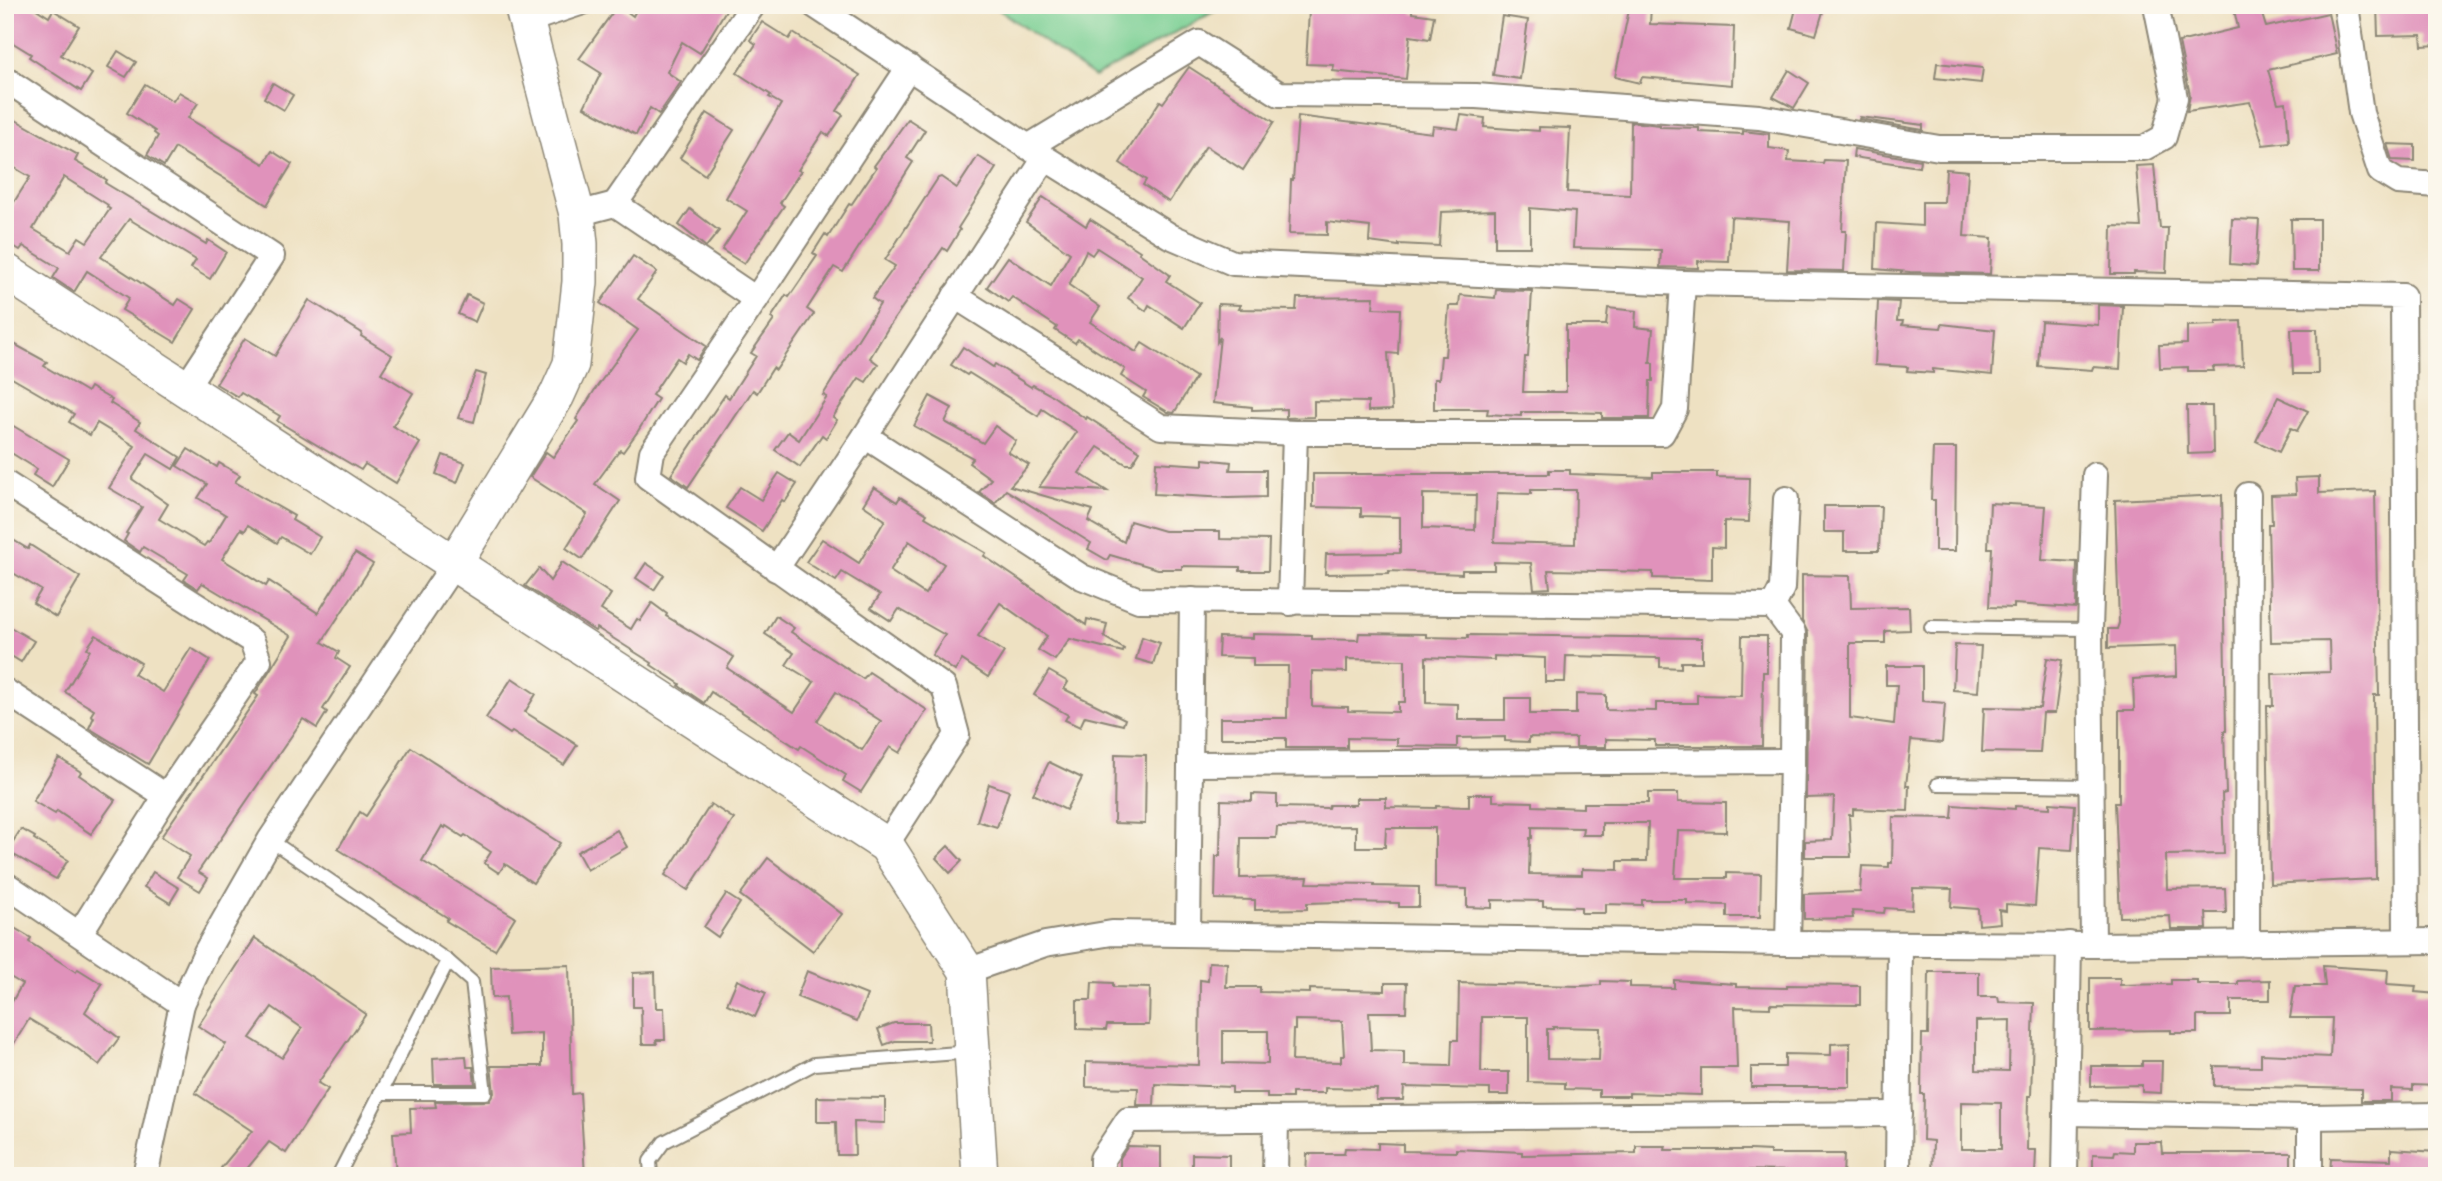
<svg xmlns="http://www.w3.org/2000/svg" width="2442" height="1181" font-family="'Patrick Hand',sans-serif">
  <rect width="100%" height="100%" fill="#fbf7ec"/>
  <filter id="ink" filterUnits="userSpaceOnUse"><feTurbulence type="fractalNoise" baseFrequency=".0143" numOctaves="2"/><feDisplacementMap in="SourceGraphic" scale="14" xChannelSelector="R" yChannelSelector="G"/><feConvolveMatrix kernelMatrix="1 2 1 2 8 2 1 2 1" color-interpolation-filters="sRGB"/></filter>
  <filter id="wash" filterUnits="userSpaceOnUse"><feTurbulence type="fractalNoise" baseFrequency=".00686" numOctaves="4" result="noise"/><feDisplacementMap in="SourceGraphic" scale="28" xChannelSelector="R" yChannelSelector="G"/><feGaussianBlur stdDeviation="1.57" result="paint"/><feColorMatrix in="noise" values="0 0 0 0 0 0 0 0 0 0 0 0 0 0 0 0 0 1.4 0 .05"/><feComposite in="paint" operator="in"/></filter>
  <g filter="url(#wash)">
    <rect width="100%" height="100%" fill="#eee1c2"/>
    <polygon fill="#79cf93" stroke="#527d5f" stroke-width="2" points="992,5 1226,5 1094,77"/>
    <g id="blocks">
      <g fill="#e092bb" fill-rule="evenodd">
        <polygon points="15,5 30,5 49,17 53,10 79,26 61,55 92,74 81,91 29,57 31,54 5,38 5,21"/>
        <polygon points="618,5 633,16 639,5 729,5 700,53 682,42 667,72 681,82 659,114 650,108 636,135 584,107 601,73 579,59"/>
        <polygon points="1339,5 1374,5 1412,9 1412,13 1434,16 1430,39 1410,36 1406,79 1333,71 1334,65 1306,64 1309,11 1339,12"/>
        <polygon points="1630,5 1651,5 1650,24 1734,27 1732,85 1642,77 1640,83 1615,77"/>
        <polygon points="1797,5 1825,5 1816,35 1791,28"/>
        <polygon points="2233,5 2259,5 2266,27 2328,13 2337,54 2268,70 2278,103 2286,102 2289,142 2263,145 2250,102 2187,111 2190,95 2179,42 2238,28"/>
        <polygon points="2377,5 2437,5 2437,45 2422,46 2421,35 2378,36"/>
        <polygon points="1502,16 1528,20 1520,79 1493,75"/>
        <polygon points="762,22 789,39 793,33 860,75 837,111 843,115 829,136 823,132 798,170 801,171 780,203 784,206 744,264 722,250 747,211 726,198 781,104 769,97 771,95 737,73 756,44 750,40"/>
        <polygon points="118,51 136,62 126,77 108,67"/>
        <polygon points="1937,63 1983,68 1981,83 1935,78"/>
        <polygon points="1189,67 1274,122 1243,170 1206,146 1169,202 1143,185 1146,180 1120,163 1160,101 1163,103"/>
        <polygon points="1789,70 1809,83 1794,108 1773,97"/>
        <polygon points="273,83 293,95 284,110 264,98"/>
        <polygon points="145,84 173,101 179,92 198,103 188,118 264,164 272,151 292,164 267,205 175,148 164,166 147,155 158,136 154,133 155,131 127,113"/>
        <polygon points="707,113 734,130 705,175 680,158"/>
        <path d="M5,114l73,41 -3,6 32,19 -2,3 101,61 2,-4 18,12 -16,27 -19,-11 5,-8 -67,-41 -28,38 74,48 4,-6 16,10 -20,33 -53,-32 7,-12 -42,-27 -13,21 -21,-14 6,-10 -36,-22 -3,4 -15,-9v-25l25,-39 -25,-15zM64,177l44,28 -1,2 3,2 -23,33 -8,-5 -9,14 -37,-22z"/>
        <polygon points="1461,115 1485,118 1484,127 1539,131 1539,127 1570,128 1567,192 1630,195 1631,122 1660,125 1660,127 1699,128 1699,132 1743,134 1743,131 1769,134 1769,148 1789,151 1788,161 1823,163 1824,160 1846,161 1842,231 1846,231 1844,271 1787,270 1790,221 1731,217 1729,262 1698,261 1698,268 1660,267 1661,250 1573,248 1575,212 1530,208 1530,247 1495,247 1495,210 1441,212 1439,246 1399,244 1399,246 1369,242 1370,227 1327,222 1327,235 1289,234 1291,180 1293,180 1298,116 1432,133 1433,126 1458,129"/>
        <polygon points="1860,117 1923,125 1923,130 1859,119"/>
        <polygon points="908,119 925,130 907,158 913,162 843,272 834,267 807,309 814,314 788,352 776,370 773,368 757,393 753,390 688,487 671,475 725,395 729,398 756,356 751,353 774,320 771,318 786,295 789,297 817,256 813,253 825,234 828,237 849,204 851,205 876,168 874,166"/>
        <polygon points="2387,144 2415,145 2415,161 2392,160"/>
        <polygon points="1854,149 1920,160 1919,167 1853,157"/>
        <polygon points="978,156 996,168 958,228 960,230 947,251 943,248 888,328 870,358 878,364 866,382 859,378 833,417 837,420 826,438 822,435 800,467 775,450 788,432 799,440 827,397 823,395 880,304 872,298 895,266 885,260 938,178 941,177 957,188"/>
        <polygon points="2154,165 2160,228 2168,228 2166,273 2134,272 2134,274 2111,274 2112,226 2141,227 2136,166"/>
        <polygon points="1946,169 1968,171 1964,236 1992,238 1990,274 1910,272 1875,269 1877,223 1922,226 1922,202 1944,202"/>
        <polygon points="1043,197 1086,226 1090,219 1140,251 1139,253 1170,275 1166,281 1200,303 1184,328 1149,305 1146,311 1128,298 1142,277 1097,248 1092,255 1086,251 1069,285 1100,307 1090,322 1136,352 1142,343 1196,377 1174,413 1168,412 1143,397 1146,392 1121,376 1125,369 1078,339 1075,343 1055,330 1057,327 1012,297 1008,302 987,287 1008,257 1051,286 1070,253 1026,222"/>
        <polygon points="690,209 719,231 706,247 679,225"/>
        <polygon points="2232,219 2259,220 2256,266 2230,264"/>
        <polygon points="2291,219 2319,219 2319,271 2292,271"/>
        <polygon points="633,256 657,272 638,299 706,346 697,360 688,354 683,362 677,358 652,395 658,399 638,431 623,452 620,450 595,484 620,501 582,559 566,548 587,514 530,477 546,452 553,457 578,421 576,419 596,388 638,330 600,303"/>
        <polygon points="1496,290 1532,291 1528,357 1525,357 1523,392 1566,392 1566,325 1606,325 1608,308 1636,311 1635,327 1653,329 1650,363 1653,363 1653,381 1650,381 1649,418 1602,418 1602,413 1566,412 1521,412 1521,416 1487,414 1488,409 1434,409 1434,379 1439,379 1441,356 1445,356 1449,306 1459,306 1460,295 1495,298"/>
        <polygon points="467,295 483,303 475,322 458,314"/>
        <polygon points="1374,297 1373,308 1400,309 1398,354 1388,353 1392,410 1368,411 1368,402 1314,401 1314,417 1286,418 1286,409 1252,410 1252,407 1213,403 1220,337 1217,342 1218,304 1240,305 1238,309 1296,310 1297,298"/>
        <polygon points="309,300 362,333 361,336 392,355 381,373 413,393 393,426 420,443 396,483 365,464 361,470 332,453 332,454 277,421 280,416 241,393 238,397 216,384 245,338 275,356"/>
        <polygon points="1878,301 1899,302 1897,321 1903,321 1902,325 1941,328 1942,324 1995,330 1992,375 1933,369 1933,373 1907,371 1908,367 1875,365"/>
        <polygon points="2098,305 2123,306 2120,369 2093,367 2092,370 2038,366 2041,321 2098,325"/>
        <polygon points="2241,321 2243,366 2213,367 2214,371 2188,371 2188,367 2160,368 2159,345 2187,344 2187,326 2216,325 2216,322"/>
        <polygon points="2291,329 2317,329 2318,374 2293,374"/>
        <polygon points="5,339 47,362 44,366 87,392 90,387 112,400 110,403 140,422 136,429 180,457 173,469 148,454 132,479 168,504 159,519 204,546 207,542 209,543 226,515 198,498 207,484 177,466 188,449 217,467 219,463 240,475 235,482 294,516 292,520 320,537 310,554 281,537 277,543 248,525 245,531 241,529 222,559 266,586 269,581 318,613 355,553 373,564 322,642 339,652 336,658 350,667 323,709 327,712 317,728 303,719 198,872 208,878 200,891 177,877 190,856 161,837 258,696 255,694 291,636 202,583 198,589 184,580 188,574 143,547 140,552 124,541 128,534 126,533 142,507 109,488 135,446 97,423 90,435 69,422 74,414 5,374"/>
        <polygon points="963,347 993,367 995,364 1031,387 1033,385 1053,396 1086,419 1087,417 1140,451 1132,464 1126,464 1098,447 1079,473 1107,491 1039,487 1077,432 1042,409 1038,416 969,373 967,375 951,365"/>
        <polygon points="476,372 486,375 474,422 458,418"/>
        <polygon points="930,396 952,408 945,422 983,443 995,426 1016,441 1008,452 1029,465 1010,486 1093,510 1088,521 1124,542 1130,521 1164,531 1220,531 1220,539 1269,540 1268,571 1240,571 1240,567 1182,566 1182,569 1158,569 1110,555 1107,560 1088,549 1091,543 1006,490 995,503 979,492 991,479 969,463 973,458 914,426"/>
        <polygon points="2278,397 2308,411 2297,431 2291,428 2279,452 2256,441"/>
        <polygon points="2187,406 2212,406 2213,453 2188,454"/>
        <polygon points="5,421 69,459 52,487 33,475 37,469 5,449"/>
        <polygon points="1933,448 1956,448 1955,551 1935,551 1935,500 1931,500"/>
        <polygon points="443,455 465,463 457,483 436,474"/>
        <polygon points="1203,459 1231,462 1230,470 1266,470 1266,497 1228,498 1154,494 1156,462 1203,465"/>
        <path d="M1549,470h21v4l25,1 58,2v-5h64v5l33,1 -1,44 -25,-1v27l-12,-1v33l-59,-2v-6l-105,-2 2,18 -16,1 -3,-26 -37,-1v8h-32v4l-73,-3v2l-64,1 1,-20 74,-1v-36l-39,-1v-8l-48,-1v-33h236zM1531,490h45l-1,54 -81,-2 3,-49 34,1zM1423,494l53,1 -1,35 -52,-2z"/>
        <polygon points="779,473 797,484 785,502 782,500 762,531 726,508 740,487 761,500"/>
        <polygon points="2319,477 2319,493 2375,491 2379,695 2374,695 2376,879 2270,884 2267,706 2273,706 2272,674 2330,672 2329,641 2271,642 2268,524 2272,524 2271,495 2296,494 2295,478"/>
        <path d="M874,487l23,15 3,-5 27,17 -2,3 61,36 -2,3 102,69 1,-6 20,5 -3,13 20,12 -1,3 -53,-13 -15,21 -17,-10 9,-14 -47,-33 -22,33 26,16 -16,25 -26,-17 -7,11 -23,-16 13,-20 -46,-26 -8,12 -20,-13 9,-13 -38,-23 -6,9 -30,-19 16,-23 37,24 26,-43 -22,-15zM909,541l35,23 -19,30 -35,-23z"/>
        <polygon points="2222,495 2226,731 2224,731 2226,793 2222,794 2224,854 2166,855 2167,889 2225,888 2226,913 2206,913 2207,929 2171,929 2170,916 2120,917 2115,803 2119,803 2119,710 2134,710 2133,679 2177,676 2176,646 2108,648 2108,629 2117,629 2119,623 2115,500"/>
        <polygon points="1990,503 2046,506 2042,560 2077,562 2076,608 2014,604 2014,608 1989,607 1992,548 1988,548"/>
        <polygon points="1824,506 1881,506 1879,551 1844,551 1844,532 1824,532"/>
        <polygon points="5,535 28,549 30,545 80,577 56,617 33,603 41,590 5,568"/>
        <path d="M562,562l49,32 -10,16 30,19 6,-10 3,2 12,-18 15,11 -1,2 68,41 -7,11 67,44 20,-30 -28,-17 8,-12 -29,-19 11,-18 18,12 -3,4 72,47 6,-7 58,38 -27,43 -10,-6 -29,45 -18,-11 3,-6 -45,-29 -2,3 -88,-57 -7,11 -25,-17 1,-2 -29,-19 1,-2 -55,-35 -2,3 -70,-45 14,-18 11,13zM836,692l45,29 -19,29 -45,-29z"/>
        <polygon points="646,563 664,575 654,590 636,578"/>
        <polygon points="1802,575 1850,576 1851,608 1909,607 1910,630 1885,631 1885,643 1850,643 1850,718 1894,724 1897,685 1886,685 1886,666 1922,666 1922,701 1945,703 1942,743 1911,740 1906,786 1909,786 1908,811 1853,809 1853,815 1849,815 1851,857 1805,857 1805,841 1832,840 1834,797 1806,798 1808,633 1802,621"/>
        <polygon points="5,624 34,641 21,662 5,652"/>
        <path d="M1359,633l67,1v3l42,1v-3l234,3v24h-21v6l-21,-1v-9l-94,-2 -1,26h-20v-24l-51,-2v4l-68,-3v46l32,1v16h47v-22h25v16h46v-20l30,1v15l50,1v-8h41v-8l44,1 1,-60h25v36h-4l-1,74h-107v-6l-49,-1v8h-30v-9l-47,-1v5l-24,-1v-4l-48,1v9l-60,-1v-7l-50,-1v10h-61v-10h-66v-20h67l1,-52h-35v-8l-35,-1 1,-20 34,1v-4l59,1v4l46,1zM1347,659l58,1v42h-7v10l-50,-1v-4l-36,-1v-35l35,1z"/>
        <polygon points="96,635 141,663 134,674 163,692 191,648 210,660 148,764 89,728 94,717 91,715 94,710 65,692 90,650 87,648"/>
        <polygon points="1142,637 1160,643 1153,664 1136,659"/>
        <polygon points="1955,645 1981,646 1978,692 1953,690"/>
        <polygon points="2047,658 2062,660 2055,713 2043,713 2040,753 1982,752 1984,707 2040,708"/>
        <polygon points="1049,671 1068,682 1064,689 1125,719 1123,725 1085,716 1080,727 1065,720 1068,715 1034,695"/>
        <polygon points="512,678 536,694 525,712 577,745 564,765 512,732 510,734 486,718"/>
        <polygon points="411,747 560,843 533,883 505,864 499,873 484,863 491,852 465,835 463,837 446,826 445,828 442,826 422,861 515,917 495,950 446,921 448,918 338,849 360,812 366,816"/>
        <polygon points="1115,754 1146,755 1145,824 1114,823"/>
        <polygon points="59,758 81,772 79,775 115,800 91,834 57,811 55,814 33,801"/>
        <polygon points="1049,762 1082,778 1066,810 1033,794"/>
        <polygon points="989,784 1009,791 997,827 977,821"/>
        <path d="M1648,793h30v9l48,1v29l-48,-1 -3,47h52v-5l34,1 -1,43h-33v-12l-40,-1v-4h-45v5l-36,-1v9h-25v-6l-38,-1v-5l-51,-1v8l-25,-1v-18l-32,-1v-60h-49l-1,19h-29v-21l-79,1 -1,11h-35l-1,40 68,-1 -1,6 67,1v2l45,1v20h-20v-4l-59,-1 -33,1v6l-52,1v-10l-40,-1 1,-43h4l1,-56 31,1v-7l25,1v12l51,1 1,-3h27v-7h30v9l50,1v-2l33,1v-13h24v7l40,1v4l50,2v-5h65zM1602,823h46l-1,38h-29v9l-36,-1v6l-53,-1 1,-36h2v-11l51,1 -1,7h20z"/>
        <polygon points="2050,803 2075,805 2072,850 2039,848 2035,906 2006,904 2006,911 1999,910 2000,923 1979,925 1978,909 1951,907 1952,889 1913,888 1912,910 1885,908 1884,913 1852,911 1853,918 1804,919 1804,894 1860,892 1862,866 1889,867 1889,863 1892,863 1893,817 1952,818 1953,805 2015,809 2015,806 2050,808"/>
        <polygon points="711,804 734,819 688,890 665,875"/>
        <polygon points="21,829 35,837 34,839 68,860 56,879 7,851"/>
        <polygon points="617,830 627,847 587,870 577,852"/>
        <polygon points="948,846 962,861 950,873 936,858"/>
        <polygon points="768,858 842,914 813,951 740,895"/>
        <polygon points="153,872 179,888 170,903 144,887"/>
        <polygon points="726,894 740,903 718,937 704,927"/>
        <polygon points="11,926 31,938 29,942 76,972 78,969 102,984 85,1012 119,1038 99,1065 77,1048 29,1019 5,1058 5,1014 22,984 5,974 5,935"/>
        <path d="M255,938l111,76 -48,69 10,6 -42,64 -17,-11 -28,34h-11l-9,-8 31,-37 -57,-38 31,-49 -28,-18zM272,1007l30,21 -20,30 -32,-20z"/>
        <path d="M1209,962l18,1 -1,24h34v5l50,1v-4l75,2v-8h22l-1,29h-37l2,38 33,1v14l47,1 1,-26h6l1,-57 120,3 22,-1v-4l29,1v5l44,1v-8l62,4v3l51,1v-3l73,1v19l-90,-1v4l-35,-1 2,61h-36v27l-72,-2v3h-30v-6l-34,-1v-6l-37,-1v-65h-46l-1,55h28v23h-19v-6l-86,-2 -1,13h-27l1,-11 -52,-1v5h-33v5h-25v-5h-35v-6l-77,-3 -1,21h-17l1,-17 -52,-1v-25l113,3 1,-85 8,1zM1295,1020l47,1 2,35h-3v6l-49,-1 1,-31h2zM1553,1027l47,1 -1,32 -52,-1v-30h6zM1223,1031h45v33l-45,-1z"/>
        <polygon points="569,965 572,1094 580,1093 585,1176 396,1176 393,1133 411,1132 410,1108 436,1107 435,1102 489,1101 494,1093 491,1066 542,1066 542,1033 508,1035 506,997 492,998 491,967"/>
        <polygon points="2323,966 2388,970 2387,984 2416,986 2415,992 2437,994 2437,1086 2413,1085 2413,1090 2391,1089 2391,1101 2361,1101 2361,1089 2214,1086 2214,1066 2261,1067 2261,1054 2330,1057 2332,1018 2290,1018 2295,986 2325,986"/>
        <polygon points="807,971 867,995 857,1021 797,997"/>
        <polygon points="655,972 656,1008 664,1008 665,1040 656,1040 657,1044 642,1044 641,1007 633,1007 633,973"/>
        <path d="M1929,972h50v25h19l1,5 35,1 -3,93h-3l-1,54h9l-1,26h-103l1,-35 -10,-1 1,-46h-3l1,-60h6zM2010,1020l-1,51 -33,-1v-49zM1961,1102l40,1v46h-40z"/>
        <polygon points="2090,978 2120,978 2120,985 2171,984 2171,980 2197,980 2197,984 2238,984 2238,981 2270,980 2270,1000 2231,1000 2231,1016 2197,1016 2197,1033 2171,1033 2171,1030 2090,1031"/>
        <polygon points="737,980 766,993 755,1017 727,1004"/>
        <polygon points="1092,982 1113,983 1113,987 1150,988 1149,1025 1107,1025 1106,1030 1077,1029 1077,1000 1091,1000"/>
        <polygon points="894,1023 928,1023 929,1041 895,1041 884,1045 878,1029"/>
        <polygon points="1850,1043 1850,1087 1751,1087 1751,1067 1785,1067 1785,1054 1831,1055 1831,1044"/>
        <polygon points="466,1056 467,1067 473,1067 475,1084 434,1084 433,1058"/>
        <polygon points="2142,1061 2162,1061 2161,1093 2142,1092 2142,1085 2091,1086 2091,1066 2142,1066"/>
        <polygon points="817,1097 885,1098 885,1123 854,1122 855,1155 837,1155 836,1122 817,1122"/>
        <polygon points="2133,1142 2161,1142 2162,1153 2291,1153 2291,1176 2197,1172 2197,1176 2093,1176 2093,1154 2114,1155 2115,1151 2133,1152"/>
        <polygon points="1378,1143 1403,1144 1403,1151 1456,1152 1456,1149 1522,1152 1522,1155 1636,1153 1636,1146 1666,1146 1665,1150 1750,1150 1770,1151 1770,1154 1844,1154 1843,1176 1790,1176 1790,1171 1738,1170 1738,1176 1455,1176 1455,1172 1402,1171 1402,1176 1306,1176 1307,1154 1344,1154 1345,1148 1378,1149"/>
        <polygon points="1128,1146 1161,1147 1161,1176 1120,1176 1120,1158"/>
        <polygon points="2391,1149 2437,1152 2437,1176 2330,1176 2331,1158 2391,1160"/>
        <polygon points="1192,1154 1229,1155 1229,1176 1192,1176"/>
      </g>
    </g>
  </g>
  <g filter="url(#ink)">
    <use href="#blocks" fill-opacity="0" stroke="#8c8676" stroke-width="2"/>
    <g fill="none" stroke-linecap="round" stroke-linejoin="round">
      <defs>
        <g id="lane">
          <polyline points="530,26 593,5"/>
          <polyline points="1931,627 2090,629"/>
          <polyline points="1938,784 2091,786"/>
          <polyline points="270,840 448,961 338,1176"/>
          <polyline points="380,1093 485,1093 472,982 448,961"/>
          <polyline points="651,1176 650,1161 664,1142 814,1064 971,1052"/>
        </g>
        <g id="street">
          <polyline points="814,5 1045,158 1170,236 1233,263 1683,283 1675,409 1662,433 1295,433 1161,427 955,296"/>
          <polyline points="2346,5 2361,113 2380,171 2398,182 2437,185"/>
          <polyline points="5,79 272,256 186,387"/>
          <polyline points="1028,147 1199,43 1279,94 1476,96 1759,117 1939,148 2144,148 2164,137 2175,98 2156,5"/>
          <polyline points="615,204 753,5"/>
          <polyline points="577,214 615,204 756,299"/>
          <polyline points="1683,283 2403,296 2406,941"/>
          <polyline points="865,436 1082,577 1139,600 1773,606 1793,633 1792,761"/>
          <polyline points="5,483 252,641 259,661 166,796 80,933"/>
          <polyline points="776,569 865,436 1045,158"/>
          <polyline points="1290,603 1295,433"/>
          <polyline points="1773,606 1782,588 1786,499"/>
          <polyline points="5,691 166,796"/>
          <polyline points="1191,764 1792,761 1788,943"/>
          <polyline points="886,845 957,735 944,687 648,477 652,452 756,299 909,67"/>
          <polyline points="5,884 182,1004"/>
          <polyline points="1188,933 1192,600"/>
          <polyline points="2247,944 2248,495"/>
          <polyline points="2093,945 2090,629 2095,475"/>
          <polyline points="967,971 1045,944 1112,933 1788,943 2093,945 2437,941"/>
          <polyline points="2066,1113 2310,1117 2437,1115"/>
          <polyline points="145,1176 182,1004 206,952 270,840 454,564"/>
          <polyline points="1102,1176 1102,1159 1128,1120 1899,1114"/>
          <polyline points="1275,1176 1276,1119"/>
          <polyline points="1898,1176 1900,944"/>
          <polyline points="2065,1176 2069,944"/>
          <polyline points="2310,1176 2310,1117"/>
        </g>
        <g id="secondary">
          <polyline points="5,271 886,845 967,971 980,1176"/>
          <polyline points="454,564 557,395 571,364 580,282 580,244 577,214 522,5"/>
        </g>
      </defs>
      <use href="#lane" stroke="#8c8676" stroke-width="16"/>
      <use href="#street" stroke="#8c8676" stroke-width="28"/>
      <use href="#secondary" stroke="#8c8676" stroke-width="38"/>
      <use href="#lane" stroke="#fff" stroke-width="12"/>
      <use href="#street" stroke="#fff" stroke-width="24"/>
      <use href="#secondary" stroke="#fff" stroke-width="35"/>
    </g>
  </g>
  <rect width="2442" height="1181" fill="none" stroke="#fbf7ec" stroke-width="28"/>
</svg>
